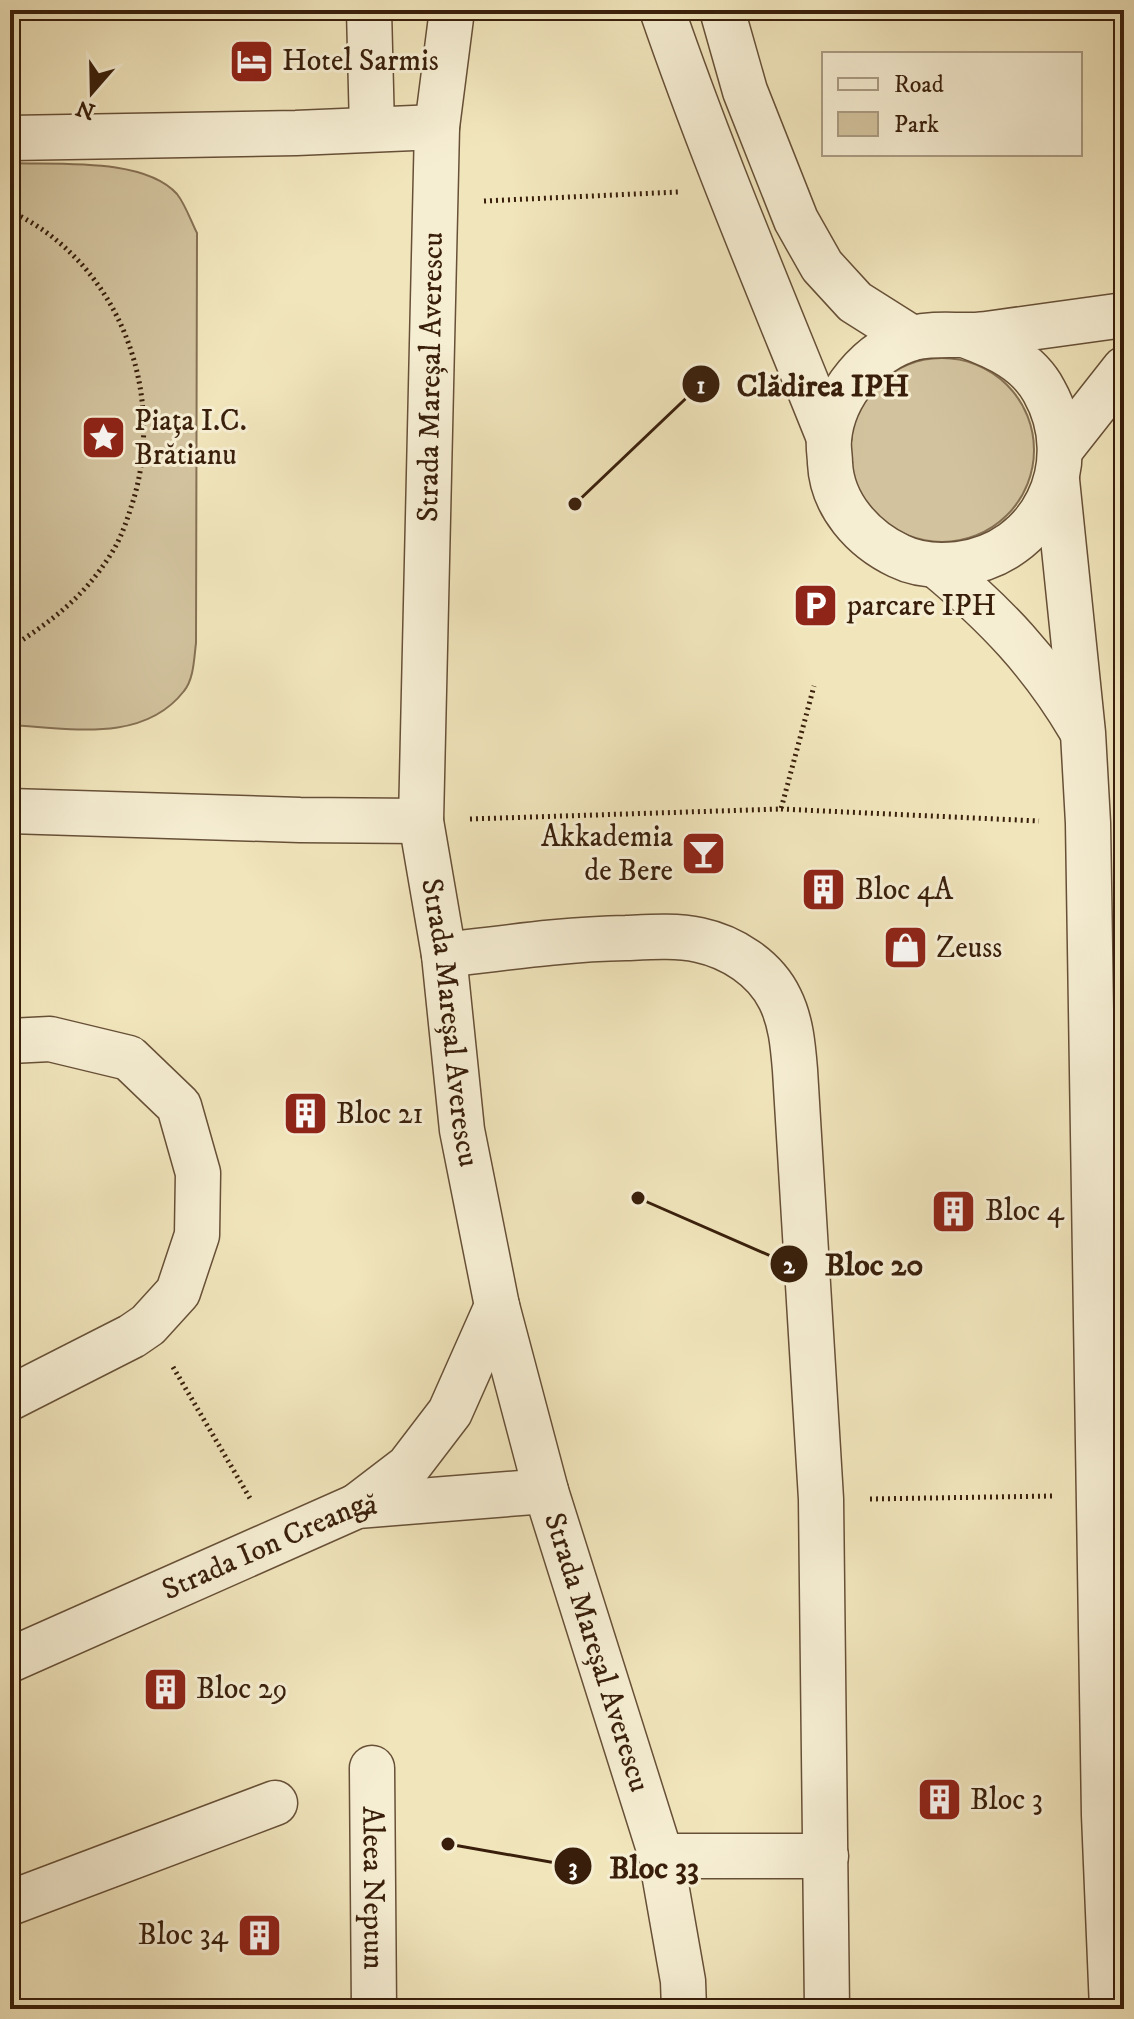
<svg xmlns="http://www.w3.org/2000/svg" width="1134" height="2019" font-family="'IM FELL DW Pica',serif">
  <rect width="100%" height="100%" fill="#f1e5bc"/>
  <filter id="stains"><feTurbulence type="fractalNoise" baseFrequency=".0025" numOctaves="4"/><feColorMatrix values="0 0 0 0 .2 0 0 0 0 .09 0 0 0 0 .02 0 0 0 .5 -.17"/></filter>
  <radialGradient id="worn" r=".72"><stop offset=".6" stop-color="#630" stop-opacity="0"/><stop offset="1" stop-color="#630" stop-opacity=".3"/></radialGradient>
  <g fill="#d2c39e" stroke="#867154" stroke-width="2">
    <path d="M10,163c46,2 134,-6 167,31 8,10 14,27 20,39l-1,410c-2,15 -2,36 -12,48 -41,53 -115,37 -174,34z"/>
    <circle cx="942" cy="450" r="92"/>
  </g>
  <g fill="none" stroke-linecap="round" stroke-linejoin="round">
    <defs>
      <g id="minor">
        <polyline points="369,10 372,129"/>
        <path id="s1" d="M452,10l-15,117 -16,694 23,134 18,175 35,176 49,185 115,365 22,125 1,28"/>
        <path d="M662,10c50,145 110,286 167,428"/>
        <polyline points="722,10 745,91 796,220 822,266 855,302 912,338"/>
        <polyline points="10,138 296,133 437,127"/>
        <path d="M967,336c30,11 61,25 77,55 41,73 -2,163 -86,173 -19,2 -41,1 -59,-8 -36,-17 -67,-51 -69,-93 0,-7 -2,-16 -1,-24 4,-45 41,-89 84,-101 24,-6 49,-1 73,-4 46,-6 92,-13 138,-19"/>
        <polyline points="1061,449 1124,369"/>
        <polyline points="1057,480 1083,733 1088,823 1104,1815 1112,2009"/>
        <path d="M937,566c59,49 104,96 143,162"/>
        <polyline points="10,811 300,820 421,821"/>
        <path d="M444,955c60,-7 121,-16 182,-17 23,-1 50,-3 73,2 33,7 66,28 81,59 11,22 13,47 15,71l26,429 6,510"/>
        <polyline points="10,1041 50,1039 129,1058 179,1106 198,1173 197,1235 178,1292 148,1325 132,1336 10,1398"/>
        <polyline points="357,1506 408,1467 450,1412 497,1306"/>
        <path id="s2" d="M10,1660l347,-154 189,-15"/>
        <path id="s3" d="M372,1768l2,241"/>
        <polyline points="661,1856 826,1856"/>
        <polyline points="10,1903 275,1803"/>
      </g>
    </defs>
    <use href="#minor" stroke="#675037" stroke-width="47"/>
    <g stroke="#391f0b" stroke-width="5" stroke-dasharray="2 4" stroke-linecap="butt">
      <polyline points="484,201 678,192"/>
      <path d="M10,211c107,50 156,177 124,287 -6,19 -12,39 -23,56 -28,44 -58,66 -101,94"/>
      <polyline points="781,809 1039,821"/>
      <polyline points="470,819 781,809 814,686"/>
      <polyline points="173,1367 251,1500"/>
      <polyline points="870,1499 1052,1496"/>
    </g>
    <use href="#minor" stroke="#f6eed3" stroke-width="44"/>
  </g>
  <defs>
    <symbol id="hotel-square" viewBox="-11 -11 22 22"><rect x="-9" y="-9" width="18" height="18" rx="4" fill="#8f2418" stroke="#f6eed3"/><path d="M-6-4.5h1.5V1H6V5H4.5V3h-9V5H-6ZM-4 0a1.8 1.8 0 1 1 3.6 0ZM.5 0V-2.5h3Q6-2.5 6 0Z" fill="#fff"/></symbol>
    <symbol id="sight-square" viewBox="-11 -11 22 22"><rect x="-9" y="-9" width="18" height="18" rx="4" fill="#8f2418" stroke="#f6eed3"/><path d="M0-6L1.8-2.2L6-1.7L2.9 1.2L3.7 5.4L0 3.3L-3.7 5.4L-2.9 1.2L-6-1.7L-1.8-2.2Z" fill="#fff"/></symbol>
    <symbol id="parking-square" viewBox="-11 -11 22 22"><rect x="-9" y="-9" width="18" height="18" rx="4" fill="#8f2418" stroke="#f6eed3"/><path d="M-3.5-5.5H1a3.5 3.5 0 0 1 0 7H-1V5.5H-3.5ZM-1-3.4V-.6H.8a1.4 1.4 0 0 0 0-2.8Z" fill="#fff"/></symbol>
    <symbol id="bar-square" viewBox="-11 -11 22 22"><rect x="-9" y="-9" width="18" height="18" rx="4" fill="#8f2418" stroke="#f6eed3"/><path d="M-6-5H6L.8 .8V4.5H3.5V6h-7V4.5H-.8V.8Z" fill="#fff"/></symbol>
    <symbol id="building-square" viewBox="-11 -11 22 22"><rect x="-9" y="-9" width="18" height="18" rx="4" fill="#8f2418" stroke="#f6eed3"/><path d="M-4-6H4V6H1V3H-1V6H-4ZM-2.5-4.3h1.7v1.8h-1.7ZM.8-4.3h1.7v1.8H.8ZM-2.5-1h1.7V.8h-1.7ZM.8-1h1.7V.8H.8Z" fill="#fff"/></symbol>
    <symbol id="shop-square" viewBox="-11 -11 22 22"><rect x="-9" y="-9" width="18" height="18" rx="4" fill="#8f2418" stroke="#f6eed3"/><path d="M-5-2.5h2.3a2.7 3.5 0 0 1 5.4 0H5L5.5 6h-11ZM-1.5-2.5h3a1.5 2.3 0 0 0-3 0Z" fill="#fff"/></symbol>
  </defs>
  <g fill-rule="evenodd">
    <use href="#hotel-square" x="226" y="36" width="51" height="51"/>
    <use href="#sight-square" x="78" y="412" width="51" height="51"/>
    <use href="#parking-square" x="790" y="580" width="51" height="51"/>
    <use href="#bar-square" x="678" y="828" width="51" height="51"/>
    <use href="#building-square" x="798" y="864" width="51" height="51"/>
    <use href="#shop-square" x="880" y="922" width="51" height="51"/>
    <use href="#building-square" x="280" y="1088" width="51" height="51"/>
    <use href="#building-square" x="928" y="1186" width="51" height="51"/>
    <use href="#building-square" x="140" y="1664" width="51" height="51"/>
    <use href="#building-square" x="914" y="1774" width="51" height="51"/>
    <use href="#building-square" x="234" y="1910" width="51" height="51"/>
  </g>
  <g text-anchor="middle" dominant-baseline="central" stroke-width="6" stroke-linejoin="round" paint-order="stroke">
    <g font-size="30" fill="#391f0b" stroke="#f6eed3" text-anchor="start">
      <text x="282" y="61">Hotel Sarmis</text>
      <text x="134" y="421">Piața I.C.<tspan x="134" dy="34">Brătianu</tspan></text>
      <text x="847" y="606">parcare IPH</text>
      <text x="673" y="837" text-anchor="end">Akkademia<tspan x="673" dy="34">de Bere</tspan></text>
      <text x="855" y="890">Bloc 4A</text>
      <text x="936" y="948">Zeuss</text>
      <text x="336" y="1114">Bloc 21</text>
      <text x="985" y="1211">Bloc 4</text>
      <text x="196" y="1689">Bloc 29</text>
      <text x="970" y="1800">Bloc 3</text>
      <text x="228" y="1935" text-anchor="end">Bloc 34</text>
    </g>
    <g font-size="30" fill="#391f0b" stroke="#f6eed3">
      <text transform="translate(431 377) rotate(-89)">Strada Mareșal Averescu</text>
      <text stroke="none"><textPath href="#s1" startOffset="1016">Strada Mareșal Averescu</textPath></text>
      <text stroke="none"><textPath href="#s2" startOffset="284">Strada Ion Creangă</textPath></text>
      <text stroke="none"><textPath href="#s1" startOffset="1664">Strada Mareșal Averescu</textPath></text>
      <text stroke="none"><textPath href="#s3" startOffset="120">Aleea Neptun</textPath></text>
    </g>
  </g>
  <path fill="none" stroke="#391f0b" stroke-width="3" d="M575 504L701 384M638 1198L789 1264M448 1844L573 1866"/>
  <g fill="#391f0b" stroke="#f6eed3" stroke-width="3">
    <circle cx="575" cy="504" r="8"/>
    <circle cx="638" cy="1198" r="8"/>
    <circle cx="448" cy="1844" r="8"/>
    <circle cx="701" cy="384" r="20"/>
    <circle cx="789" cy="1264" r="20"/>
    <circle cx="573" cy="1866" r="20"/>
  </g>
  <g font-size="24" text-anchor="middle" font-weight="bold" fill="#fff">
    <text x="701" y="393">1</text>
    <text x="789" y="1273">2</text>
    <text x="573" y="1875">3</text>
  </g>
  <g font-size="32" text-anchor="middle" font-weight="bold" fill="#391f0b" stroke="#f6eed3" stroke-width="6" stroke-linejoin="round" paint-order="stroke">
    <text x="823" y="396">Clădirea IPH</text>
    <text x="874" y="1275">Bloc 20</text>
    <text x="654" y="1878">Bloc 33</text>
  </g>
  <rect width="1134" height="2019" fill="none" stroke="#f1e5bc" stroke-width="40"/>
  <rect x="12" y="12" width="1110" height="1995" fill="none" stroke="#391f0b" stroke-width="4"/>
  <rect x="20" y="20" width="1094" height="1979" fill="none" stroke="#391f0b" stroke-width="2"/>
  <rect x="822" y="52" width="260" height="104" fill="#f6eed3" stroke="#aa9b83" stroke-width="2"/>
  <rect x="838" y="78" width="40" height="12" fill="#f6eed3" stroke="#aa9b83" stroke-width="2"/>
  <text x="894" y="92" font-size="24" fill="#391f0b">Road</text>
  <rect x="838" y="112" width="40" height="24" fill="#d2c39e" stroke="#aa9b83" stroke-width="2"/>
  <text x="894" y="132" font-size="24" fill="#391f0b">Park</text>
  <g transform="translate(92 92) rotate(200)" stroke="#f6eed3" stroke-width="6" paint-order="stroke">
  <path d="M0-6L14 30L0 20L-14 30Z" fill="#391f0b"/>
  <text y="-12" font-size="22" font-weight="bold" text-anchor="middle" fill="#391f0b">N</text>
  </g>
  <rect width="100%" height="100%" filter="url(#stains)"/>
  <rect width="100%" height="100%" fill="url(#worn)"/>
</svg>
